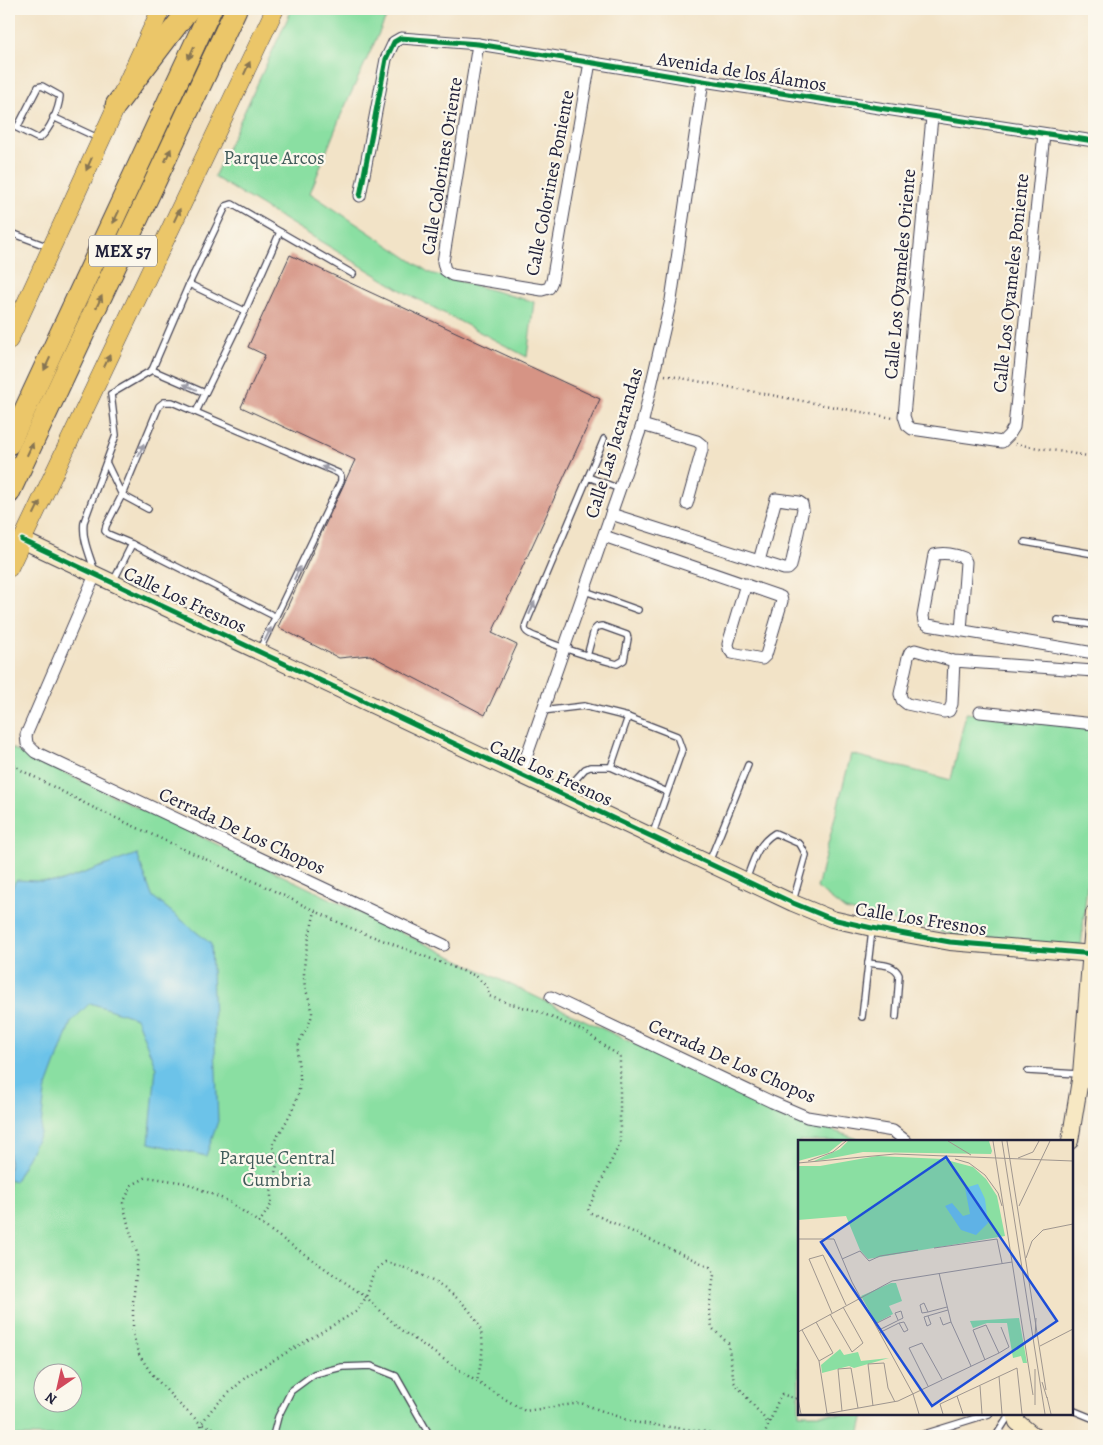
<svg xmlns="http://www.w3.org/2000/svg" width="1103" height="1445" font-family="Alegreya,serif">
  <rect width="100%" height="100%" fill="#fbf7ec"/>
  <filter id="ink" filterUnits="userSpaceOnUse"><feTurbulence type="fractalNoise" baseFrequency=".02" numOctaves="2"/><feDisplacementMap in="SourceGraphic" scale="10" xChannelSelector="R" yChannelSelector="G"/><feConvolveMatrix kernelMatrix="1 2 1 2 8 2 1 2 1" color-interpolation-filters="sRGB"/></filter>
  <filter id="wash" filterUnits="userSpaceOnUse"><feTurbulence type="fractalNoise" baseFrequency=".0096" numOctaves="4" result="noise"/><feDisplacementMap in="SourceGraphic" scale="20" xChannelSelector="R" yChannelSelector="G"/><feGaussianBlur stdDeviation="1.12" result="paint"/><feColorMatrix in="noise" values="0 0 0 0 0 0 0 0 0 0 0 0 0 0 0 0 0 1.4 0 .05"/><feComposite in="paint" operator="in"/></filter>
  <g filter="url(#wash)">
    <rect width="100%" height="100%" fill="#f2e3c7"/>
    <g fill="#8adfa2" stroke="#56806e" fill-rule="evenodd">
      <polygon points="292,9 390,9 341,115 310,193 430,273 534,302 527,357 406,293 214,177"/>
      <polygon points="966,713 1094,727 1094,809 1081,949 952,934 845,910 817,888 851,754 951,780"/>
      <path d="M9,747l201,94 567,271 87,29h-65v273h65l-5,22h-845l-5,-5zM42,1372h30v30h-30z"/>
    </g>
    <polygon fill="#6cc3e9" stroke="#477292" points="137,854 152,896 211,944 218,1121 206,1156 149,1143 156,1068 136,1018 90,1003 71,1022 45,1092 40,1134 15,1181 9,1179 9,894 16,880 59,882"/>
    <g id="blocks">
      <polygon fill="#d69485" points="290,255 600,399 492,633 517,645 485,715 370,655 339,658 278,627 355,460 241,407 265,355 248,347"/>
    </g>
  </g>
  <g filter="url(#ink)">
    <use href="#blocks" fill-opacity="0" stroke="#413f50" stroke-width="1"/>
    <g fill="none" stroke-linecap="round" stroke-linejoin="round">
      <defs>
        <g id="lane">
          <polyline points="53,117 98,138"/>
          <path d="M9,124l28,14h3c10,-8 19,-29 20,-42l-18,-10 -4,1 -21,41"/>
          <polyline points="9,232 49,247"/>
          <polyline points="189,284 245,311"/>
          <polyline points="152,370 189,284 226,206 232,204 353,274"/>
          <polyline points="111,394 152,370 205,393"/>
          <polyline points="196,412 245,311 280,232"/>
          <polyline points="107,464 122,495 148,509"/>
          <polyline points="588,477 604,439"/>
          <polyline points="1025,542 1094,554"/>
          <path d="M94,569c-5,-16 -12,-30 -10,-47l32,-87 -5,-41"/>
          <polyline points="114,580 132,544"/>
          <polyline points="585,591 638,610"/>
          <polyline points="1058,620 1094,625"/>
          <polyline points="259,651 341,481 341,476 338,473 172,402 164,402 159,406 122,495 106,526 105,531 108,534 132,544 276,617"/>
          <path d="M587,656l7,-26 3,-3 5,-1 25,9 1,4 -4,21 -7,4c-26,-7 -51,-14 -76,-25 -4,-2 -11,-4 -14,-7 -3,-3 -2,-4 -1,-8l62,-147 32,12"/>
          <polyline points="542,711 584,706 628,717"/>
          <polyline points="564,792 585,769 590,767 611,767"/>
          <polyline points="652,836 682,750 677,736 628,717 611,767 667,792"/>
          <polyline points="709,862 748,765"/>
          <path d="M746,880c7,-19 11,-36 29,-47l25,11 6,11 -13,46"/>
          <path d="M868,963c11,2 26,0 31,12l-3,42"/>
          <polyline points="862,1017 872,930"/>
          <polyline points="1028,1071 1078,1074"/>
          <polyline points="1072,1410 1094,1419"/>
          <polyline points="921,1435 989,1414"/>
          <polyline points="273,1436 278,1417 291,1391 314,1374 342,1367 371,1366 396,1376 430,1436"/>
          <polyline points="996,1436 1010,1414"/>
        </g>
        <g id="street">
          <polyline points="478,44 443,262 445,270 452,275 542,290 549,288 552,281 590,62"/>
          <polyline points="932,117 904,416 907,425 912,429 1002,442 1009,435 1014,427 1044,134"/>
          <polyline points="360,196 386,59 394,42 401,38 478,44 703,81 1094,141"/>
          <polyline points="642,425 697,441 702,445 702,450 687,504"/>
          <polyline points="611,514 784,569 788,569 791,566 803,509 802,504 799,502 776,499 759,561"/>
          <polyline points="604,536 781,597 782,601 766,655 762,659 732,653 729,649 728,644 746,584"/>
          <polyline points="95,575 26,735 27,744 35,752 444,945"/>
          <path d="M961,631l5,-69 -2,-4c-8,-4 -21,-6 -30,-3l-11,61 1,6 4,3 166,28"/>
          <polyline points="954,661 952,704 949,711 944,712 907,704 902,700 900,694 908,657 910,652 915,650 954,661 1094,671"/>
          <polyline points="980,712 1094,724"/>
          <polyline points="520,775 642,425 671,300 703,81"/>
          <polyline points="551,997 772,1102 807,1117 893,1131 906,1141"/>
        </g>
        <g id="secondary">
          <polyline points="22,540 793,903 832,919 872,928 950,942 1094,954"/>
          <polyline points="1070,1141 1081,1074 1094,913"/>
          <polyline points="1015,1414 1017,1422 1034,1436"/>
        </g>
        <g id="primary">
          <polyline points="9,340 161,9"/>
          <polyline points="9,568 275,9"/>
        </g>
        <g id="highway">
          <polyline points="116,105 189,9"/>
          <polyline points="9,444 211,9"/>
          <polyline points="9,493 236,9"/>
        </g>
      </defs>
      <use href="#lane" stroke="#413f50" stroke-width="8"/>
      <use href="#street" stroke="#413f50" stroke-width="13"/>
      <use href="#secondary" stroke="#413f50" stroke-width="18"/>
      <use href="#primary" stroke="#413f50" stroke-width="19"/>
      <use href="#highway" stroke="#413f50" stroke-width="23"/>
      <g stroke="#413f50" stroke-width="2.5" stroke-dasharray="1 4" stroke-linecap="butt">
        <polyline points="665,375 893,418"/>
        <polyline points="1015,444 1094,457"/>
        <polyline points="9,762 21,770 92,807 264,886 348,927 476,976 487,987 489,996 508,1003 537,1011 586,1032 604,1046 620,1056 620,1143 588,1209 589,1212 710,1267 714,1275 709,1309 712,1328 728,1343 734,1382 769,1424"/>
        <path d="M259,1223l12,-18v-13l7,-32 -6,-15c11,-17 27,-42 28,-63 1,-13 -5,-22 -1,-38 3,-11 12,-19 13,-31 0,-9 -5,-18 -7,-26 -4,-25 5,-52 10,-76"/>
        <polyline points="202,1436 201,1424 178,1403 151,1373 138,1353 133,1333 133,1302 138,1256 129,1228 123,1203 132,1185 147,1177 186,1183 228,1201 366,1297 401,1330 477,1382 525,1411 581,1403 632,1422 708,1432 719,1436"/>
        <path d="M237,1436l-36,-12 12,-16 34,-32 110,-65c3,-5 7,-10 9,-14 7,-17 2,-23 19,-35 33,7 87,36 96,70 4,16 -1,34 -4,50"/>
        <polyline points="764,1436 780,1396 782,1394 795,1399 799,1396"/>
      </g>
      <use href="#lane" stroke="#fff" stroke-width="5.5"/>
      <use href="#street" stroke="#fff" stroke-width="11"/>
      <use href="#secondary" stroke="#f7e8c3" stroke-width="16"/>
      <use href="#primary" stroke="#ebc669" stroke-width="18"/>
      <use href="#highway" stroke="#ebc669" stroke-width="21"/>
      <defs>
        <g id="cycleway">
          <polyline points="360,196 386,59 394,42 401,38 478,44 703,81 1094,141"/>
          <polyline points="22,540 793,903 832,919 872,928 950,942 1094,954"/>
        </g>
      </defs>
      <use href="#cycleway" stroke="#fbf7ec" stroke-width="8"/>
      <use href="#cycleway" stroke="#00873e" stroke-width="5"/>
    </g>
    <defs><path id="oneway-solid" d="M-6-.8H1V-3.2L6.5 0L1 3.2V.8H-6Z" transform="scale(1.25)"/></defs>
    <g fill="#867452">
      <use href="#oneway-solid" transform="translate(191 53) rotate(115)"/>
      <use href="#oneway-solid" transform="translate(247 68) rotate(-65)"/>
      <use href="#oneway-solid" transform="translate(168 155) rotate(-65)"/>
      <use href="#oneway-solid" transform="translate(89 164) rotate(114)"/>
      <use href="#oneway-solid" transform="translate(177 215) rotate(-65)"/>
      <use href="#oneway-solid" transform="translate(116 217) rotate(115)"/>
      <use href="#oneway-solid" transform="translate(99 302) rotate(-65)"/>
      <use href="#oneway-solid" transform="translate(107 361) rotate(-65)"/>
      <use href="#oneway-solid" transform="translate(47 364) rotate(115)"/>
      <use href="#oneway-solid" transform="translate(30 449) rotate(-65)"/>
      <use href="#oneway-solid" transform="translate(37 508) rotate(-64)"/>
    </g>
    <g fill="#9c9ca7">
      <use href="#oneway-solid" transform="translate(190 387) rotate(-157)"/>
      <use href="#oneway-solid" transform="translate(141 450) rotate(-67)"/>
      <use href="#oneway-solid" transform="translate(328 469) rotate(-158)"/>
      <use href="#oneway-solid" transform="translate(297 573) rotate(-65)"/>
      <use href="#oneway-solid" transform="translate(532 608) rotate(-67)"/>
      <use href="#oneway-solid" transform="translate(268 634) rotate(-64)"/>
    </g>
  </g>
  <g text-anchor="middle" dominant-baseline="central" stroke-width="4.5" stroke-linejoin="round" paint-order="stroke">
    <rect fill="#fbf7ec" stroke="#636270" stroke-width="1" x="89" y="235.5" width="68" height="31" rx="4"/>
    <g font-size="18" font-weight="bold" fill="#22223b">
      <text x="123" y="251">MEX 57</text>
    </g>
    <g font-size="19" fill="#22223b" stroke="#fbf7ec">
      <text transform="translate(742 72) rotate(9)">Avenida de los Álamos</text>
      <text transform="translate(442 166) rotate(-81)">Calle Colorines Oriente</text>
      <text transform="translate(550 183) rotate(-79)">Calle Colorines Poniente</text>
      <text transform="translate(900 274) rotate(-85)">Calle Los Oyameles Oriente</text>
      <text transform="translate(1011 283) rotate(-84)">Calle Los Oyameles Poniente</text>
      <text transform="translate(614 443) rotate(-73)">Calle Las Jacarandas</text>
      <text transform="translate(185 600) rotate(25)">Calle Los Fresnos</text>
      <text transform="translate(551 773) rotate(25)">Calle Los Fresnos</text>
      <text transform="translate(242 831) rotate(25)">Cerrada De Los Chopos</text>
      <text transform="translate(921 919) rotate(9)">Calle Los Fresnos</text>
      <text transform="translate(732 1061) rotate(24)">Cerrada De Los Chopos</text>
    </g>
    <g font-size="19" fill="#415b5a" stroke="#fbf7ec">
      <text x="274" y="158">Parque Arcos</text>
      <text x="277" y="1158">Parque Central<tspan x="277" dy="22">Cumbria</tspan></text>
    </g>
  </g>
  <g transform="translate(798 1140)">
    <rect width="275" height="275" fill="#f2e3c7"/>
    <path d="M0,1h45l-15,12 -30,8zM50,1h141l3,10 -1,3 -128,-2 -51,10 28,-13zM79,16l66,3 30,8 13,12 11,17 8,40 -137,23 -8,-9 -14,-34 -48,4v-54h22zM93,143h5l6,18 -13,5 4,8 -17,9 -15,-27zM221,178l8,45h-4l-2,-7 -8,2 -6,-35h-20l-14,5 -3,-7zM42,209l4,6 14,-3 3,9 28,-3 -35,10 -5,-2 -27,7 -1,-8z" fill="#8adfa2"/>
    <path d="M180,44l7,15 3,24 -12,12 -15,-5 -16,-24 7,-3 11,13 7,-2 -5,-26z" fill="#6cc3e9"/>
    <path fill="none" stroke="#9f968f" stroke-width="1" d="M150,1l23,14M195,1l40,254M204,1l43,273M209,1l39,249M220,18l15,-6 6,-11M157,19l14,4 16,12 13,18 4,13M10,21l25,-9 13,-11M0,23l97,-9 178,7M221,66l31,-65M0,99h36l18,43 61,112 6,20M136,108l63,-9 5,24M228,118l6,-17 11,-11 30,-6M44,119l18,-8 9,10 11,-5 38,-6M141,133l12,49 20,44M130,172l-4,-9 -4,2 2,8 6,-1 19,-5M34,173l-23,-54 14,-4 23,50M32,174l22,38 11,-9 -20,-36M130,176l3,8 -4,2 -3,-9 24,-7M142,177l3,8 8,-3M18,182l17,31 -14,8M77,184l16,-8M4,190l17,31 8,52M81,190l24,-12 -2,-7 -6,2 3,7M0,192l94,-51 120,-19M82,193l3,-2 16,-8 5,-1 4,8 -4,2 -5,-9M237,197l1,-19M242,206l33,-17M187,220l-12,-30 13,-5 13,28M237,229v36M201,236l3,38M244,242l5,16M130,246l-19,-38 13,-5 20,36M182,246l2,28M159,256l6,18M249,257l4,17M0,259l3,15M75,266l-5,-42 16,-1 4,25 7,14M44,271l-4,-42 13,-1 7,40M27,274l73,-13 101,-48 10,-6 -8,-20M145,274l-3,-10 77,-36 5,46"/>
    <path fill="#1d4ed8" fill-opacity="0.15" stroke="#1d4ed8" stroke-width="2.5" d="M148,17l111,164 -125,85 -111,-164z"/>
    <rect width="275" height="275" fill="none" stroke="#22223b" stroke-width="2.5"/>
  </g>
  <rect width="1103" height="1445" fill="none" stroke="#fbf7ec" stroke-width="30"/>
  <g transform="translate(58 1388) rotate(214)"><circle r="24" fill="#fbf7ec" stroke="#a4a2a5"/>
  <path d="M0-4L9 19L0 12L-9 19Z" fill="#d1495b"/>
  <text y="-8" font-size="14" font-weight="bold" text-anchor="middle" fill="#22223b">N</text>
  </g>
</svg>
